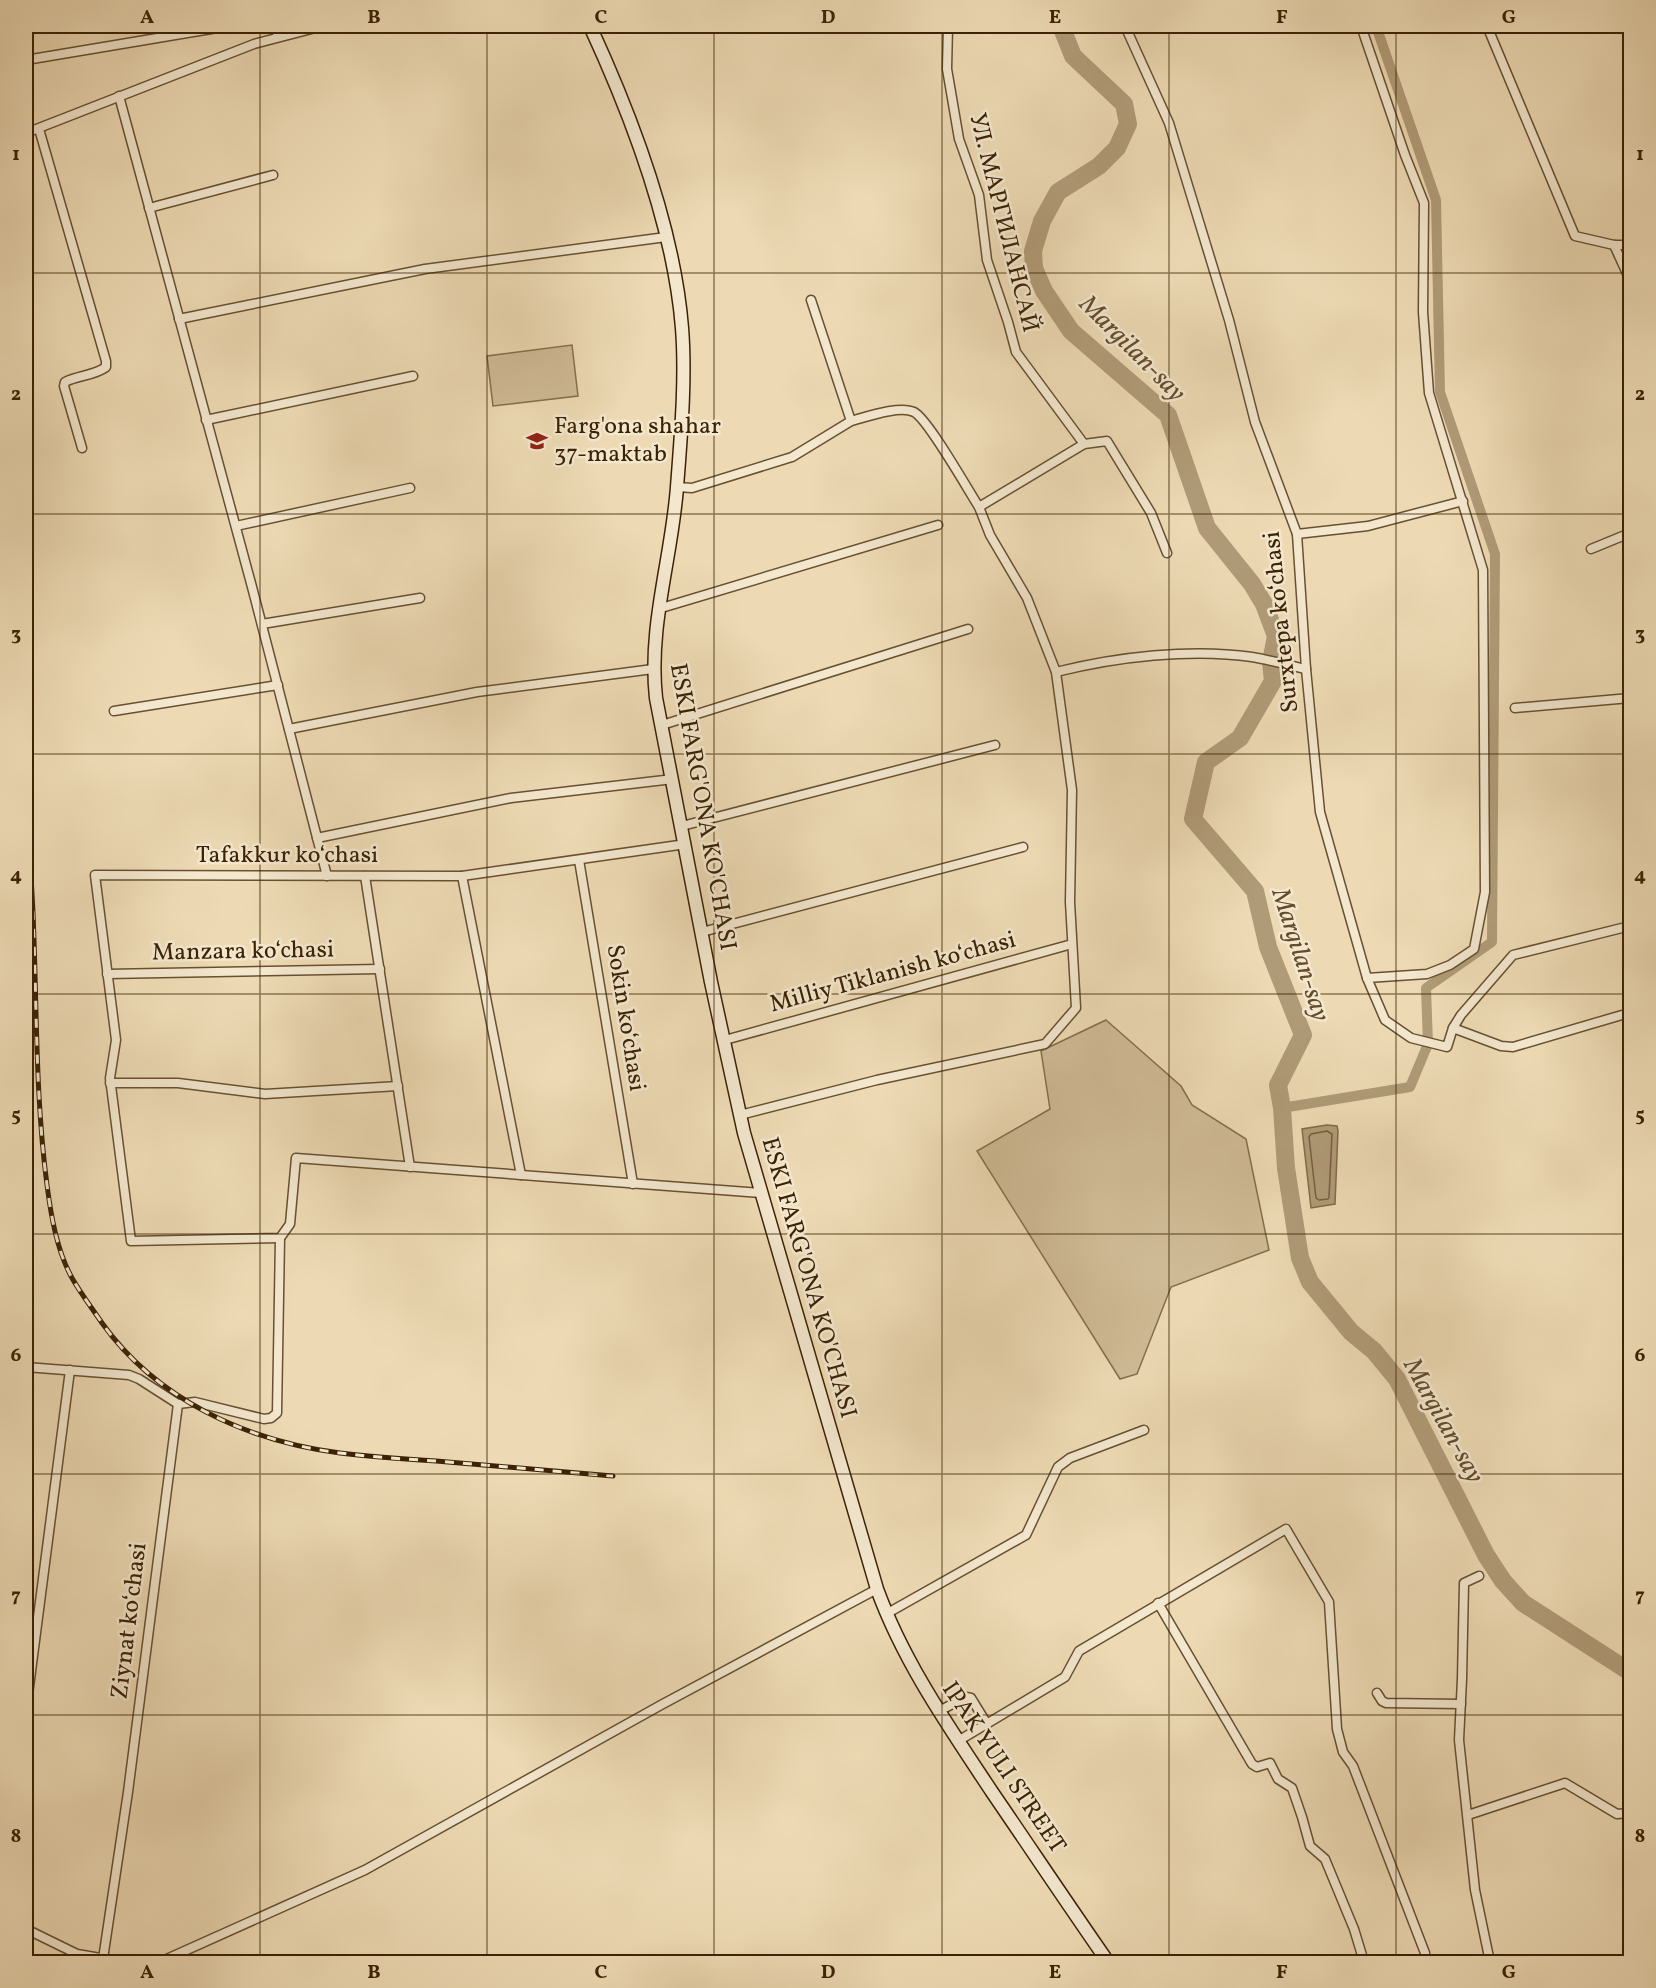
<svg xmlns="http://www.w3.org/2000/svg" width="1656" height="1988" font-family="Vollkorn,serif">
  <rect width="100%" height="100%" fill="#eddab4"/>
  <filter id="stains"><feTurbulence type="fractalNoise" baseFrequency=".00333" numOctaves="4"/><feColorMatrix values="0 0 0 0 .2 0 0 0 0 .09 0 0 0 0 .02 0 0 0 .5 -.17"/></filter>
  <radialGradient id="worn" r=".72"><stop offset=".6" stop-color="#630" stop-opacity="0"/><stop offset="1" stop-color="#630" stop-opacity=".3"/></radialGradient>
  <g fill="#cfbb96" stroke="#856e4d" stroke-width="1.5">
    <polygon points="572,345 578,396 493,406 487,356"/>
    <polygon points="1106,1020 1181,1086 1192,1105 1246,1139 1269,1250 1171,1287 1137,1374 1120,1379 977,1151 1050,1109 1041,1051"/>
  </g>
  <polygon fill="#b09b78" stroke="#816b4a" stroke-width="1.5" points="1327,1125 1337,1126 1338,1131 1335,1204 1311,1208 1302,1129"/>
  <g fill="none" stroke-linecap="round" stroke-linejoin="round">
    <polygon stroke="#765e3e" stroke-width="1.5" points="1327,1131 1332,1134 1329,1197 1328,1199 1319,1200 1316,1198 1309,1137 1311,1134"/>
    <polyline stroke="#b09b78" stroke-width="10" points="1282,1108 1410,1087 1428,1044 1426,988 1492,942 1495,554 1440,392 1436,200 1376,26"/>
    <polyline stroke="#b09b78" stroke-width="18" points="1061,26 1073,56 1124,104 1128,124 1117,148 1099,166 1058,192 1042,221 1033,251 1034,268 1044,291 1071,331 1168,415 1207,528 1252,584 1264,604 1276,636 1271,662 1273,681 1240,738 1206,762 1193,819 1255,891 1268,947 1303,1035 1278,1085 1282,1108 1286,1168 1300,1258 1310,1282 1351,1332 1374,1351 1397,1379 1486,1555 1503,1581 1523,1603 1630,1672"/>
    <defs>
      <g id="street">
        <polyline points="276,26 278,37"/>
        <polyline points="948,26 947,69 959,139 979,195 987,260 1008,322 1016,352 1084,444"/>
        <polyline points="1125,26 1169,123 1229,320 1255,422 1297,534 1306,669 1320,812 1367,978 1385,1020 1411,1038 1447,1047 1453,1028 1461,1015 1513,955 1630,926"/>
        <polyline points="1361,26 1405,155 1424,203 1423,312 1429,393 1483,570 1485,892 1474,949 1450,965 1427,974 1367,978"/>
        <polyline points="1487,26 1575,236 1614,245 1630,245"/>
        <polyline points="26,60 229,26"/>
        <polyline points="119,96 252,587 327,876"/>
        <path d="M39,129l67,232v6c-12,9 -28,8 -41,15l-1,4 18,62"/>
        <polyline points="26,133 254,44 323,26"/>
        <polyline points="149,208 273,175"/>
        <polyline points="1614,245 1630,280"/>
        <polyline points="179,319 425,269 666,237"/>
        <polyline points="206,420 413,376"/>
        <path d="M851,421c15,-4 49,-16 63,-9 14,7 54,78 65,95l105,-63 23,-3 44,72 16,40"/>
        <polyline points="677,487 692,488 792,457 851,421 811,300"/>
        <polyline points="236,526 410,488"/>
        <polyline points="1297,534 1368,526 1463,501"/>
        <polyline points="1591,549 1630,533"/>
        <polyline points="658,609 938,525"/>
        <polyline points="262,624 420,598"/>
        <path d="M1056,672c60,-15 135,-24 196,-15 18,3 36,8 54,12"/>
        <polyline points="1626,698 1630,711"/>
        <polyline points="1515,708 1630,698"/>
        <polyline points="114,711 278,685"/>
        <polyline points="662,725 968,629"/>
        <polyline points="289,729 477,692 653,669"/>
        <polyline points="682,826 995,745"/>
        <polyline points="317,838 511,798 673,779"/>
        <polyline points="686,844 462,876 95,875 116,1040 110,1078 131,1241 280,1238 290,1224 296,1158 761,1193"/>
        <polyline points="579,860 633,1184"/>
        <polyline points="365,876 410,1167"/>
        <polyline points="462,876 521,1175"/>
        <polyline points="702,932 1023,847"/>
        <polyline points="107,974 380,969"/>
        <polyline points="1453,1028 1501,1046 1513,1047 1622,1015 1630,1017"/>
        <polyline points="725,1040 1072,944"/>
        <polyline points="110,1083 178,1083 265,1094 398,1086"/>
        <polyline points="740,1115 877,1080 1045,1044 1076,1008 1070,902 1072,790 1056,672 1027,598 990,535 979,507"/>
        <polyline points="26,1367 129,1375 139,1379 178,1404"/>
        <polyline points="178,1404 195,1402 264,1419 271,1418 277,1413 280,1238"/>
        <polyline points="1479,1576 1464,1583 1462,1679 1459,1740 1475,1890 1490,1962"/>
        <polyline points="1158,1603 1252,1764 1257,1767 1270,1763 1278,1779 1292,1788 1302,1817 1310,1846 1325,1859 1354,1929 1364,1962"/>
        <polyline points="886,1614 1026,1535 1058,1467 1070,1458 1144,1430"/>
        <polyline points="1377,1693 1382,1701 1386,1703 1461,1704"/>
        <polyline points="26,1710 70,1370"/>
        <polyline points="939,1711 966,1697 971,1698 987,1724"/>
        <polyline points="958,1741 1065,1677 1079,1651 1286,1529 1329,1602 1337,1729 1343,1752 1353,1766 1425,1953"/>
        <polyline points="1468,1815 1565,1783 1617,1814 1630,1813"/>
        <polyline points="26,1929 77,1954 124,1962"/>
        <polyline points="103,1959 128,1792 178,1404"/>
        <polyline points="160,1962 365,1870 661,1705 877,1589"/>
      </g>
      <path id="secondary" d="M590,26c42,91 84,201 92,302 4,51 -1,107 -5,159 -5,70 -29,139 -21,211l55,284 33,151 133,456c27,74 72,138 115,203 39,57 77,114 116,170"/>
    </defs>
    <use href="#street" stroke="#685030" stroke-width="11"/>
    <use href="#secondary" stroke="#3b2204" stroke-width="15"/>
    <use href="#street" stroke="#f3e7ce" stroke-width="8"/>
    <use href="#secondary" stroke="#f3e7ce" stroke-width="12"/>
    <defs>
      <path id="rail" d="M26,821c14,121 5,244 21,364 4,31 10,66 25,93 9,16 20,30 30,45 55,77 145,118 238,130 32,4 64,6 96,8 59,5 118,10 177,15"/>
    </defs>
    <use href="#rail" stroke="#3b2204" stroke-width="5"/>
    <use href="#rail" stroke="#f3e7ce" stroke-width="3" stroke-dasharray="9" stroke-linecap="butt"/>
  </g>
  <path fill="none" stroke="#3b2204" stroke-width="1.5" stroke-opacity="0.55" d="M260,26v1936M487,26v1936M714,26v1936M942,26v1936M1169,26v1936M1396,26v1936M26,273h1604M26,514h1604M26,754h1604M26,994h1604M26,1234h1604M26,1474h1604M26,1715h1604"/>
  <defs>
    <symbol id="school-bare" viewBox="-9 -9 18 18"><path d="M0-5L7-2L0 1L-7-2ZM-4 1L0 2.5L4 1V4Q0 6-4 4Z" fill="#8f2418" stroke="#f3e7ce" stroke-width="2.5" paint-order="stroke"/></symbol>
  </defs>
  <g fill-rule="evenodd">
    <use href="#school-bare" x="522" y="426" width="30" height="30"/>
  </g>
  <g text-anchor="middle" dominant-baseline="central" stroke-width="5" stroke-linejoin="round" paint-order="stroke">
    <g font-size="24" fill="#3b2204" stroke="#f3e7ce">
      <text transform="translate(1003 223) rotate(76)">УЛ. МАРГИЛАНСАЙ</text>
      <text transform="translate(1282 622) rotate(-96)">Surxtepa koʻchasi</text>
      <text transform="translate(702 807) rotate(80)">ESKI FARG'ONA KO'CHASI</text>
      <text x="287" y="856">Tafakkur koʻchasi</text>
      <text transform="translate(243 952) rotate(-1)">Manzara koʻchasi</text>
      <text transform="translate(893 973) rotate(-15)">Milliy Tiklanish koʻchasi</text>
      <text transform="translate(625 1018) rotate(81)">Sokin koʻchasi</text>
      <text transform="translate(808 1278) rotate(74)">ESKI FARG'ONA KO'CHASI</text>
      <text transform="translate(130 1621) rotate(-83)">Ziynat koʻchasi</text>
      <text transform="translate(1003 1768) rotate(56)">IPAK YULI STREET</text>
    </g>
    <g font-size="24" fill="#3b2204" stroke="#f3e7ce" text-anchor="start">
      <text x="554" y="427">Farg'ona shahar<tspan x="554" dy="28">37-maktab</tspan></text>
    </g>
    <g font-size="26" font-style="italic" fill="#644c2d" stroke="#f3e7ce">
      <text transform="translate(1132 349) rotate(45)">Margilan-say</text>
      <text transform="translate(1300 955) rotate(72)">Margilan-say</text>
      <text transform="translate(1443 1421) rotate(61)">Margilan-say</text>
    </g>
  </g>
  <rect width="1656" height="1988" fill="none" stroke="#eddab4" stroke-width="66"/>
  <rect x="33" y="33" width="1590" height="1922" fill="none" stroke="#3b2204" stroke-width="2"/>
  <g font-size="20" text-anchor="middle" font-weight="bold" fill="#3b2204">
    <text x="147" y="23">A</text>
    <text x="374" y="23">B</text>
    <text x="601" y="23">C</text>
    <text x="828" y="23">D</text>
    <text x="1055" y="23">E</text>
    <text x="1282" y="23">F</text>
    <text x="1509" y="23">G</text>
    <text x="16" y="160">1</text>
    <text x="1640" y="160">1</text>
    <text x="16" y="400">2</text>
    <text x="1640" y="400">2</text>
    <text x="16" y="640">3</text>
    <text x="1640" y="640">3</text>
    <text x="16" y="881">4</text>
    <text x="1640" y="881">4</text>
    <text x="16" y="1121">5</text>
    <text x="1640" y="1121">5</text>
    <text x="16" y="1361">6</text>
    <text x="1640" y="1361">6</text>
    <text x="16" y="1601">7</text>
    <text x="1640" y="1601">7</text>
    <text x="16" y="1842">8</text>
    <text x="1640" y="1842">8</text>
    <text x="147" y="1978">A</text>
    <text x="374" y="1978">B</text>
    <text x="601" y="1978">C</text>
    <text x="828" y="1978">D</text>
    <text x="1055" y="1978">E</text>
    <text x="1282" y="1978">F</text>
    <text x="1509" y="1978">G</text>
  </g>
  <rect width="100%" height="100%" filter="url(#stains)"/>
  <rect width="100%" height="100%" fill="url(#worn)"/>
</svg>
